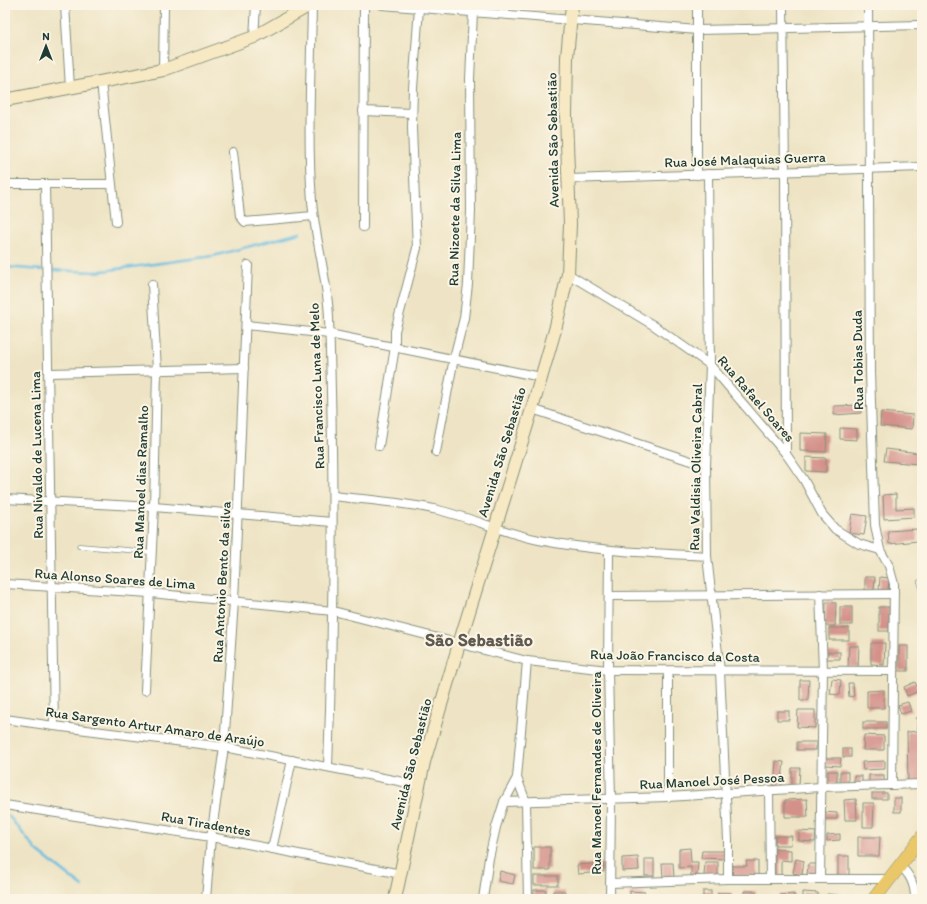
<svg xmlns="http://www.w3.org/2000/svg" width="927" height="904" font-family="Itim,sans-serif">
  <rect width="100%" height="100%" fill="#fcf5e5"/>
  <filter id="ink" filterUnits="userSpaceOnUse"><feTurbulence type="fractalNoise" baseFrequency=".025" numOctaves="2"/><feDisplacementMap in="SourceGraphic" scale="8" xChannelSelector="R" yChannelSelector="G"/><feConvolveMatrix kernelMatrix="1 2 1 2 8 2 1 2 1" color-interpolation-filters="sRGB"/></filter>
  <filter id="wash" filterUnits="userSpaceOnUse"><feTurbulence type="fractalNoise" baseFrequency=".012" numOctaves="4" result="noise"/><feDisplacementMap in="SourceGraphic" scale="16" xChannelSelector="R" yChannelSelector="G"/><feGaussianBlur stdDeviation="0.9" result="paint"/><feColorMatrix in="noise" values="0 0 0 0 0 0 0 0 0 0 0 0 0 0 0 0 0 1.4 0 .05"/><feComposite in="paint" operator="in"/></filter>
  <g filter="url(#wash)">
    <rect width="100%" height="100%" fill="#eee4c5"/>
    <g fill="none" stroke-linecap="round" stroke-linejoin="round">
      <g stroke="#61bbdf" stroke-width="2.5">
        <polyline points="5,267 42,270"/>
        <polyline points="51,270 95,272 213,256 300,233"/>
        <polyline points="8,815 37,851 83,887"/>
      </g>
    </g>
    <g id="blocks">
      <g fill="#d4918a">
        <polygon points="861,405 861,413 834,415 834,406"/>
        <polygon points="881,412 913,415 912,429 880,426"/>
        <polygon points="840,428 857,429 857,440 840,439"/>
        <polygon points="800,433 827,434 826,452 800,451"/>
        <polygon points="886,449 919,453 918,464 884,461"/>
        <polygon points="806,457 826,458 826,472 806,471"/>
        <polygon points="896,494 896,509 914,508 914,517 884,519 883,495"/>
        <polygon points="852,514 867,516 864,535 849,533"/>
        <polygon points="917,529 918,541 889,544 888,531"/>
        <polygon points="865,577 875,577 874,590 865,590"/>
        <polygon points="880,577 889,578 888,590 879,590"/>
        <polygon points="826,602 836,603 835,626 825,626"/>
        <rect x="840" y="607" width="12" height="18"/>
        <rect x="879" y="607" width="10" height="24"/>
        <rect x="829" y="628" width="20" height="12"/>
        <polygon points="871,643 885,643 884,665 871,664"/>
        <polygon points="849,646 859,646 858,667 848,667"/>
        <rect x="899" y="646" width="9" height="25"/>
        <rect x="827" y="652" width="13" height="7"/>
        <polygon points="832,679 841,680 840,695 830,694"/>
        <polygon points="800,680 809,680 808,700 800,700"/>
        <polygon points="915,682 919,691 907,696 904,687"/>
        <polygon points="848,683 853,683 854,696 849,697"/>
        <polygon points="884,690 884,708 867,708 867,691"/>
        <polygon points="908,702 911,711 901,714 898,705"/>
        <polygon points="798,710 815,710 815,728 797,727"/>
        <rect x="777" y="711" width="12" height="9"/>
        <polygon points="922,717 922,781 908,782 907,732 918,731 916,718"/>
        <rect x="863" y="722" width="23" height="7"/>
        <polygon points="864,735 884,736 884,750 863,750"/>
        <rect x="797" y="742" width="19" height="8"/>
        <rect x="843" y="749" width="8" height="8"/>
        <polygon points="825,758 841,758 840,766 825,765"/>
        <polygon points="776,761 784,762 781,787 774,787"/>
        <polygon points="885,761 885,769 863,770 862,762"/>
        <polygon points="792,768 800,768 799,785 792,785"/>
        <rect x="828" y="771" width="9" height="13"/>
        <rect x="840" y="772" width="8" height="13"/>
        <rect x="869" y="775" width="15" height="8"/>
        <rect x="854" y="776" width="8" height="7"/>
        <rect x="872" y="793" width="15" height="6"/>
        <rect x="894" y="798" width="7" height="14"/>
        <polygon points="807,799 808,817 785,817 785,800"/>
        <polygon points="856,799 857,820 845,820 844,800"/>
        <polygon points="863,803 874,803 873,827 863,827"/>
        <polygon points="824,812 837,813 837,819 824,819"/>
        <polygon points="799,831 816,832 815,842 799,841"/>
        <polygon points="840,834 840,840 827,841 827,835"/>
        <polygon points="775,836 792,836 791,845 775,845"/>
        <polygon points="858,837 880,837 879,856 858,856"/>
        <rect x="534" y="847" width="16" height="23"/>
        <polygon points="690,848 691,862 698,862 697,876 691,876 691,867 679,868 679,849"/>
        <polygon points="775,849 791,850 791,861 781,860 781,876 774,876"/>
        <polygon points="702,851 725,851 724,859 701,858"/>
        <rect x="838" y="856" width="11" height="20"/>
        <polygon points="638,857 639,870 622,871 622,858"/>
        <rect x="645" y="859" width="9" height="17"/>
        <polygon points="796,859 804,861 802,875 793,873"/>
        <polygon points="746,861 758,861 758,876 732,877 732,866 747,866"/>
        <polygon points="705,862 718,862 718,876 704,876"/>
        <polygon points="603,863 604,872 578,874 577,865"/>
        <polygon points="662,863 673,863 674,877 663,878"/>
        <polygon points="808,864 817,864 816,876 807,875"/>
        <polygon points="500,871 515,875 513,884 498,881"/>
        <rect x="534" y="876" width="24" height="9"/>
        <rect x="534" y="890" width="12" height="6"/>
        <polygon points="553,891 565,891 564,897 553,896"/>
        <polygon points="630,891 645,892 644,899 630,899"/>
        <rect x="703" y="891" width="8" height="8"/>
        <polygon points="744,891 756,891 755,899 744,899"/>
        <polygon points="803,892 818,893 818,899 803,899"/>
        <rect x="718" y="893" width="13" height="6"/>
        <polygon points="794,894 794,899 780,899 780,895"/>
        <polygon points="827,894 839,895 839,899 827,899"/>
      </g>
    </g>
  </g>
  <g filter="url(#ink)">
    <use href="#blocks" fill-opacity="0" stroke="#86907c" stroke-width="1"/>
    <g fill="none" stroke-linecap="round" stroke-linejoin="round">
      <defs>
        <g id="lane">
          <polyline points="79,546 151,552"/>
          <polyline points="920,582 922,588"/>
        </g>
        <g id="street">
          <polyline points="65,5 70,88"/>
          <path d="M312,5c-1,65 -5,131 0,196 3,39 16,78 17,117 5,150 5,299 -1,449"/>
          <polyline points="382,5 698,30 922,25"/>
          <polyline points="783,5 785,172 786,454"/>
          <polyline points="868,5 870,372 875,525 880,550 889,566 894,584 892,785"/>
          <polyline points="254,37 256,5"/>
          <polyline points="163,70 164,5"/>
          <polyline points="101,82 116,222"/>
          <polyline points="363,111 412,113"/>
          <polyline points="233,152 240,216 245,222 313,216"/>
          <polyline points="708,174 710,365 706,466 707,556 720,671 728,840 728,879"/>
          <polyline points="697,175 697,5"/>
          <polyline points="569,179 922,167"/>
          <polyline points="5,184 111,184"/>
          <polyline points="45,184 54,726"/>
          <polyline points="363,227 364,5"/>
          <polyline points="568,274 653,325 710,365 786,454 804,480 822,514 835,529 859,544 880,550"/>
          <polyline points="246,325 329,334 541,377"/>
          <polyline points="50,373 244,368"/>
          <polyline points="532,409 706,466"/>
          <polyline points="379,446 395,347 395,331 417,248 412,128 413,88 419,8"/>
          <polyline points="436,452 454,358 464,318 468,284 471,211 470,79 473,12"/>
          <path d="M333,496c35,4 70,6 105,14 34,8 66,23 101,30 55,11 112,13 168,16"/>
          <polyline points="5,499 154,507 332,522"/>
          <polyline points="609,550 608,670 611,799 610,899"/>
          <polyline points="5,584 150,593 333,611 527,661 608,670 893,671"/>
          <polyline points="820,594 823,670 820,879"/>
          <polyline points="609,596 894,594"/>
          <polyline points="668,671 668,797"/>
          <polyline points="145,690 154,507 157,370 152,284"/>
          <polyline points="5,719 54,726 224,747 419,785"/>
          <polyline points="517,778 526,802 528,899"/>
          <polyline points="769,790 770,879"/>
          <polyline points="504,802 668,797 821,787 922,784"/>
          <polyline points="5,805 211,837 401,874"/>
          <polyline points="272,849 292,760"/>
          <path d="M899,865c11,9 16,19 16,34"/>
          <polyline points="610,883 728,879 889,879"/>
          <polyline points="206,899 211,837 224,747 234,601 248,265"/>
          <polyline points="483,899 489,858 496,827 504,802 517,778 527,661"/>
        </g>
        <g id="secondary">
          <polyline points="5,100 163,70 254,37 310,5"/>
          <polyline points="395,899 424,762 459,644 532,409 555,330 568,274 570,224 566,116 567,57 572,5"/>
        </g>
        <polyline id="primary" points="874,899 922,837"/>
      </defs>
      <use href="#lane" stroke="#86907c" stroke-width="5.5"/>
      <use href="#street" stroke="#86907c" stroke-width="10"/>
      <use href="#secondary" stroke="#86907c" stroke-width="14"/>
      <use href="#primary" stroke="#86907c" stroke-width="14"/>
      <use href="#lane" stroke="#fff" stroke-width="4"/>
      <use href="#street" stroke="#fff" stroke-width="8"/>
      <use href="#secondary" stroke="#f7e9c3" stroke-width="12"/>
      <use href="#primary" stroke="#eac769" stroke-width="13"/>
    </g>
  </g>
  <g text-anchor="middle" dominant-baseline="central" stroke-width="4" stroke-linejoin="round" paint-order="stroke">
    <g font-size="14" fill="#1f3d34" stroke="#fcf5e5">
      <text transform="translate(553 140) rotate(-91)">Avenida São Sebastião</text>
      <text transform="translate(745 160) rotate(-2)">Rua José Malaquias Guerra</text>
      <text transform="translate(455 209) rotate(-89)">Rua Nizoete da Silva Lima</text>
      <text transform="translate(858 360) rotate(-91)">Rua Tobias Duda</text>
      <text transform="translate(317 386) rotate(-92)">Rua Francisco Luna de Melo</text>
      <text transform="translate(756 399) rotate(49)">Rua Rafael Soares</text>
      <text transform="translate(502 452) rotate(-73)">Avenida São Sebastião</text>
      <text transform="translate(37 455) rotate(-91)">Rua Nivaldo de Lucena Lima</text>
      <text transform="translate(696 467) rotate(-89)">Rua Valdisia Oliveira Cabral</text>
      <text transform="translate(141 482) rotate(-88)">Rua Manoel dias Ramalho</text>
      <text transform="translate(115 579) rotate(4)">Rua Alonso Soares de Lima</text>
      <text transform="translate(222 582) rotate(-87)">Rua Antonio Bento da silva</text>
      <text transform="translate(675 656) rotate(1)">Rua João Francisco da Costa</text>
      <text transform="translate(155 727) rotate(8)">Rua Sargento Artur Amaro de Araújo</text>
      <text transform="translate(411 764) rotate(-76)">Avenida São Sebastião</text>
      <text transform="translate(596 773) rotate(-90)">Rua Manoel Fernandes de Oliveira</text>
      <text transform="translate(712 781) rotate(-3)">Rua Manoel José Pessoa</text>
      <text transform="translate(206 824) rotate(10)">Rua Tiradentes</text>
    </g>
    <g font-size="18" font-weight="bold" fill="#5e5a52" stroke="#fcf5e5">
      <text x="479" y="640">São Sebastião</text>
    </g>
  </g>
  <rect width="927" height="904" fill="none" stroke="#fcf5e5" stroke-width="20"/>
  <g transform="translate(46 46)" stroke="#fcf5e5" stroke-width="3" paint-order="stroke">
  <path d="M0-3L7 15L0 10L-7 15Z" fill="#1f3d34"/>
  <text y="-6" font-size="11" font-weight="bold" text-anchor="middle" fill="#1f3d34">N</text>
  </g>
</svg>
